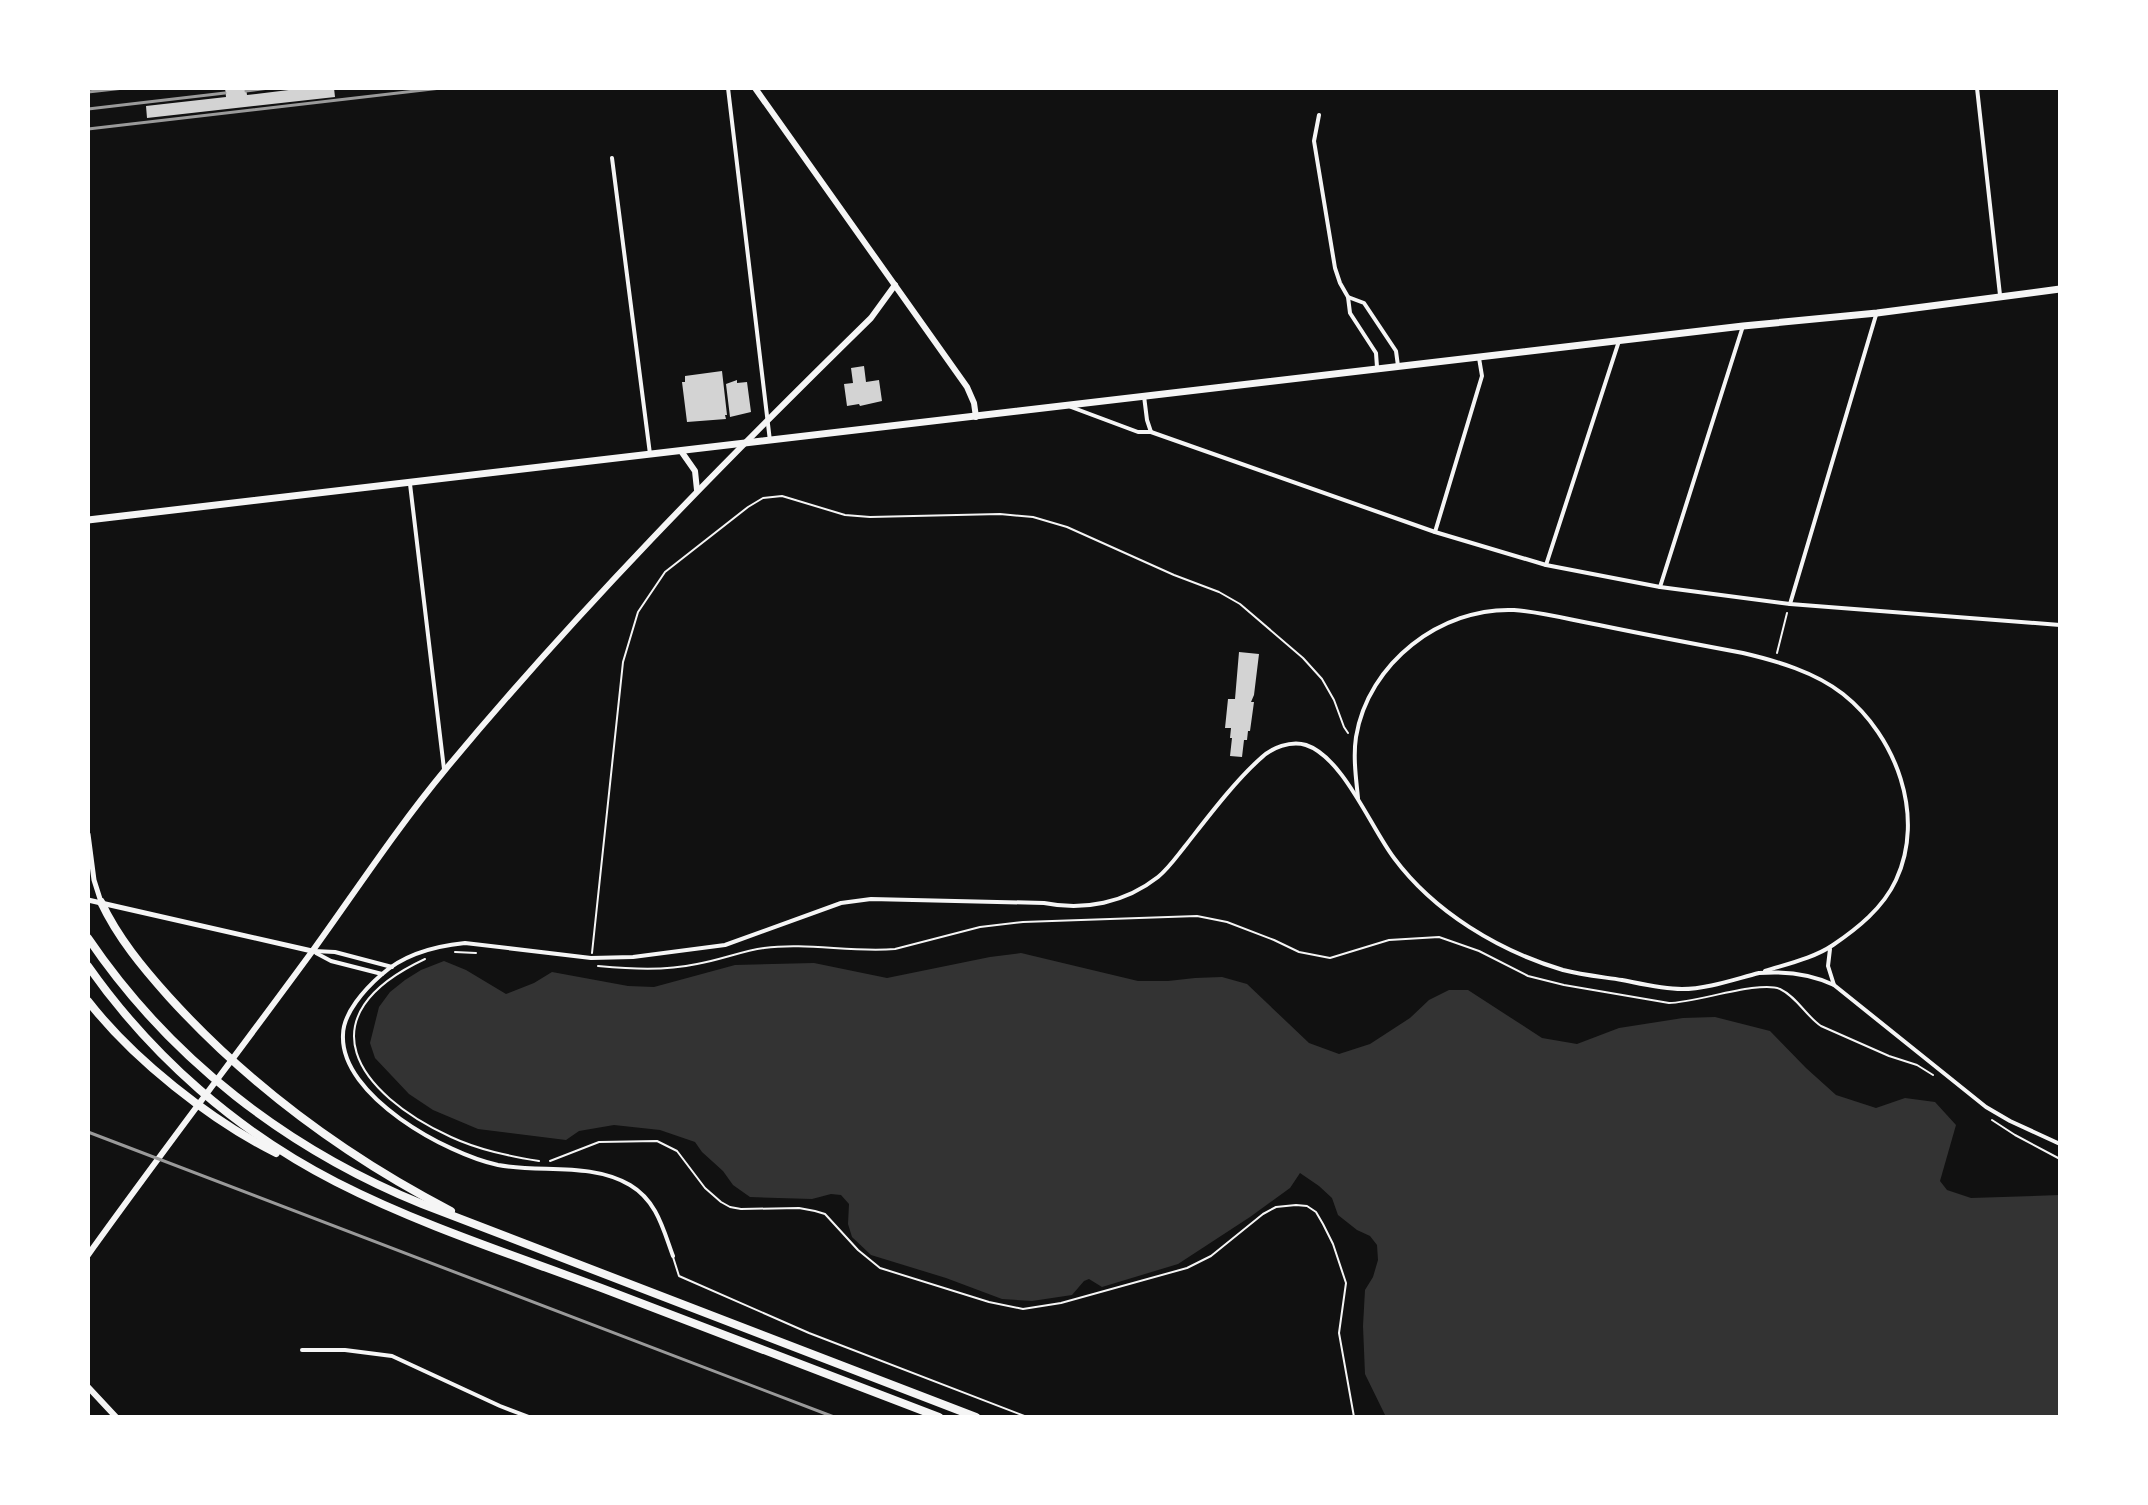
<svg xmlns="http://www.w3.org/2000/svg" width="2148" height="1505" font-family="'Roboto Condensed',sans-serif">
  <rect width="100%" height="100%" fill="#111"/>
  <polygon fill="#333" points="1021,953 1138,981 1168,981 1195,978 1222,977 1247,984 1309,1043 1339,1054 1370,1044 1410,1018 1429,1000 1449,990 1468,990 1542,1038 1577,1044 1619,1028 1683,1018 1715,1017 1770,1031 1806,1068 1836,1095 1876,1108 1905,1098 1935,1102 1956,1125 1940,1181 1947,1190 1971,1198 2060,1195 2060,1417 1386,1417 1365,1374 1363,1326 1365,1290 1373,1277 1378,1260 1377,1245 1370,1236 1357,1230 1338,1215 1332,1198 1319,1186 1300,1173 1290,1188 1250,1217 1178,1264 1102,1287 1089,1279 1084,1281 1072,1295 1032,1301 1002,1299 946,1278 871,1255 852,1237 848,1224 849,1204 841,1195 831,1194 812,1199 750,1197 733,1185 723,1171 702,1152 695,1142 660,1130 614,1125 579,1131 566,1140 478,1129 433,1110 409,1094 375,1058 370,1043 379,1007 390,992 405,980 421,970 444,961 466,970 506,994 534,983 552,972 628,986 654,987 735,965 814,963 887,978 990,957"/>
  <g fill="#d3d3d3">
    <polygon points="225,88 246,88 247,95 305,88 334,88 335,97 147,118 146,106 226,97"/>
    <polygon points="864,366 866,382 879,380 882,401 860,406 859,404 847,406 844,384 853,383 851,368"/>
    <polygon points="722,371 727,415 725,415 726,419 687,422 682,382 685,382 685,376"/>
    <polygon points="737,380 737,383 747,382 751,412 730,417 726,384"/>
    <polygon points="1239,652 1259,654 1254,695 1251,702 1254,702 1250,731 1248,731 1247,740 1244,740 1242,757 1230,756 1232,738 1230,738 1231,728 1225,728 1228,699 1235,699"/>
  </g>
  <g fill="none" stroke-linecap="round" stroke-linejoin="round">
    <g stroke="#f5f5f5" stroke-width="2">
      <polyline points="1777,653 1787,613"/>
      <polyline points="455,952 476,953"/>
      <polyline points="592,953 623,662 638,612 665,572 748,507 763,498 782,496 845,515 870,517 1000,514 1033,517 1067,527 1174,575 1219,592 1240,604 1303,658 1322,679 1334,700 1344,727 1348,733"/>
      <path d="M425,959c-122,57 -69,134 26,178 28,13 58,19 88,24"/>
      <path d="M598,966c33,3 66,5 99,-2 23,-4 45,-13 67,-16 43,-6 88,5 131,1l85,-22 43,-5 174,-6 30,6 47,18 25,12 31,6 59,-18 50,-3 40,14 49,25 36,9 105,18c26,0 91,-23 111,-14 17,8 26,27 41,37l68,30 28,9 16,10"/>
      <polyline points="1992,1120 2015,1135 2060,1159"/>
      <polyline points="550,1161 599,1142 657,1141 677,1151 705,1188 721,1202 730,1207 741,1209 799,1208 815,1211 825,1214 858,1250 880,1268 989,1302 1023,1309 1061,1303 1187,1268 1211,1256 1263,1214 1276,1207 1296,1205 1307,1206 1316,1212 1323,1224 1333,1244 1346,1283 1339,1333 1354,1417"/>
    </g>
    <polyline stroke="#f5f5f5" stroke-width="2" points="673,1257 679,1276 809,1333 1027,1417"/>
    <g stroke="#f5f5f5" stroke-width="4">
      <polyline points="728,88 770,441"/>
      <polyline points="1977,88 2000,295"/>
      <polyline points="1319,115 1314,141 1335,268 1340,283 1348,297 1350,313 1376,353 1377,367"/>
      <polyline points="612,158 650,454"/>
      <polyline points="1348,297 1364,303 1396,351 1398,366"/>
      <polyline points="1144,396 1147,420 1151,432"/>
      <polyline points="1071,407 1138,432 1151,432 1435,532 1546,565 1660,587 1790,604 2060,625"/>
      <polyline points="410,484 444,769"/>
      <polyline points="1435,532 1482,376 1479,358"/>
      <polyline points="1546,565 1619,341"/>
      <polyline points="1660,587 1743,326"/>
      <polyline points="1790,604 1876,315"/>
      <path d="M1358,798c-2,-20 -5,-41 -2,-61 12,-74 85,-130 158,-127 28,2 57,10 85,15 48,10 96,19 144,28 34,8 72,19 100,41 53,42 83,122 53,186 -13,28 -38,48 -63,65 -19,13 -46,19 -68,26"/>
      <polyline points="1830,949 1828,966 1834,985"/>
      <polyline points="314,951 335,952 392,967"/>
      <polyline points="316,953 331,961 382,974"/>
      <path d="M673,1256c-10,-27 -16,-55 -43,-71 -39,-23 -89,-12 -132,-20 -51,-11 -158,-69 -155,-130 0,-22 22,-46 38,-60 23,-21 54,-29 84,-32l126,15 42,-1 92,-12 116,-42 30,-4 173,4c40,8 81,0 114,-26 11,-9 19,-21 28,-32 22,-28 49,-64 75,-87 10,-10 30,-18 45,-13 37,12 65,83 88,113 40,54 105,93 169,112 19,5 40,7 59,10 20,4 40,9 60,9 25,0 53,-10 77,-16 25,-2 52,1 75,12l152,122 24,14 50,23"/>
      <polyline points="302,1350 345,1350 392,1356 500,1406 529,1417"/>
    </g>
    <g stroke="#f5f5f5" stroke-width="5">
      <polyline points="88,834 94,880 101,902"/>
      <polyline points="88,900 312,951"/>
    </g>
    <g stroke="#f5f5f5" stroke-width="6">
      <polyline points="755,88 967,387 974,403 976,417"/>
      <polyline points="681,451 695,471 697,490"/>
      <path d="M88,1255c73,-102 149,-201 223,-302 44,-61 86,-125 134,-183 132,-159 278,-307 426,-452l24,-33"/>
      <polyline points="88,1387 116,1417"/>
    </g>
    <polyline stroke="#f5f5f5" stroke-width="7" points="88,520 1743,326 1877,313 2060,289"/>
    <g stroke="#f5f5f5" stroke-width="8">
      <path d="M101,902c17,36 42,66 68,95 80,88 176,159 282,214"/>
      <path d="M88,938c82,121 199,211 334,266l554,213"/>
      <path d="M88,966c64,91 150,166 248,216 88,45 184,75 276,110 109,41 218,83 327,125"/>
      <path d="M88,1001c45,58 122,119 188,152"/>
    </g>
    <g stroke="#9a9a9a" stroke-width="3">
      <polyline points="246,91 269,88"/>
      <polyline points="88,92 124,88"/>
      <polyline points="88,109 225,93"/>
      <polyline points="88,129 441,88"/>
      <polyline points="88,1132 834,1417"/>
    </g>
  </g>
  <rect width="2148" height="1505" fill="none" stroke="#ffffff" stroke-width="180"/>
</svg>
